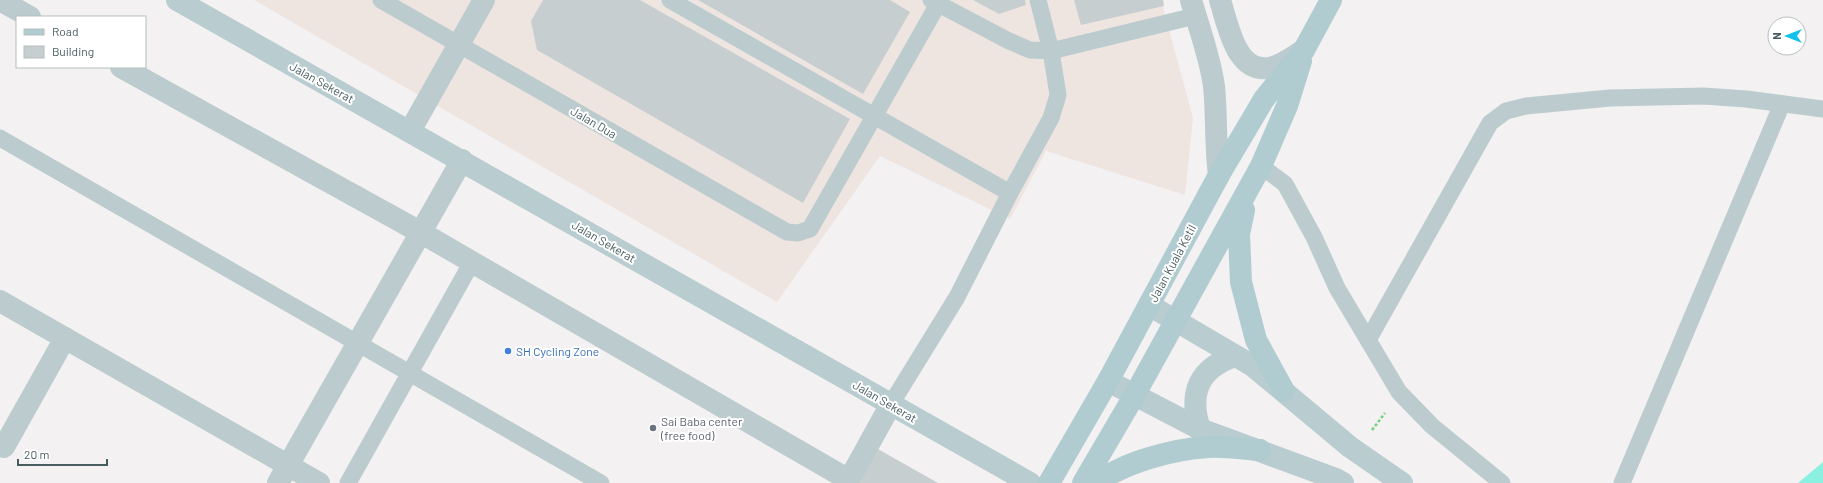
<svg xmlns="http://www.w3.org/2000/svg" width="1823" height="483" font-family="Barlow,sans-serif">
  <rect width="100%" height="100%" fill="#f3f1f1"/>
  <polygon fill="#efe5e0" points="254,0 1161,0 1193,118 1185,195 1046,151 1010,219 880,156 777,302"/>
  <polygon fill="#8af0df" points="1823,462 1823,483 1798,483"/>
  <g fill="#c7ced0">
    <polygon points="543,0 640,0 850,119 803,203 537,50 531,21"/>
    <polygon points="698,0 890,0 910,12 863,94"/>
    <polygon points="973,0 1025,0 1026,5 999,14"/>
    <polygon points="1074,0 1163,0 1164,6 1081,25"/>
    <polygon points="876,448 938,483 857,483"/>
  </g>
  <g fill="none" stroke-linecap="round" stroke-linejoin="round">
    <polyline stroke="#75d181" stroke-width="2.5" stroke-dasharray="3 2" stroke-linecap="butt" points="1372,430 1385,413"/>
    <g stroke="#bcccce" stroke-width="17">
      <polyline points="381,0 787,232 798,233 810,229 938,4"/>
      <polyline points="670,0 1010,193"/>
      <polyline points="931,0 1009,41 1030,50 1051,51 1195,16"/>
      <polyline points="0,138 601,483"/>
      <polyline points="1261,166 1285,184 1314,237 1337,288 1399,392 1432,426 1502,483"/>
      <polyline points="1368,340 1490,123 1506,111 1526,106 1610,98 1704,96 1746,99 1823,109"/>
      <polyline points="891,404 957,297 1010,193 1051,118 1058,95 1051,51 1038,0"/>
      <polyline points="348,483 472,262"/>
      <polyline points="1622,483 1782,104"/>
    </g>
    <g stroke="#bcccce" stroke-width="22">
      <polyline points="0,0 30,17"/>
      <path d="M1191,0c8,28 19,57 23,86 3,30 1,60 5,89"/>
      <path d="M1220,0c8,25 16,77 53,67 11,-3 21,-11 31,-17"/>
      <polyline points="121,67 420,232 849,480 891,404"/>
      <polyline points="410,131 484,0"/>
      <polyline points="0,301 319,483"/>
      <polyline points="0,445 4,447 65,338"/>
      <polyline points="278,483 462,160"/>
    </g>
    <g stroke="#b9ccd0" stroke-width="22">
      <polyline points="177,0 1030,483"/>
      <polyline points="1149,305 1253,366 1350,447 1402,483"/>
      <polyline points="1108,381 1200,429 1336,479 1343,483"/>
      <path d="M1200,429c-12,-36 -1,-61 35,-73"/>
    </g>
    <g stroke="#b0ccd0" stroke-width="22">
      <polyline points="1244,210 1239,234 1241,282 1256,340 1284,391"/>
      <polyline points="1049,483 1108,381 1219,175 1264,99 1304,50 1331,0"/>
      <polyline points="1083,483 1134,396 1261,166 1287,106 1301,61"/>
      <path d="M1097,483c27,-21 77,-34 111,-36 17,-1 35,2 52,3"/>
    </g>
  </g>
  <circle fill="#3f7fe0" stroke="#fff" stroke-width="1.5" cx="508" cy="351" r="4"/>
  <circle fill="#6b7280" stroke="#fff" stroke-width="1.5" cx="653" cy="428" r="4"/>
  <g text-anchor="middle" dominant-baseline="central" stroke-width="4" stroke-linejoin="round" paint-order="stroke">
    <g font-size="12" fill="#485d5f" stroke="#fff">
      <text transform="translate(322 82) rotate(29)">Jalan Sekerat</text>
      <text transform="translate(594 122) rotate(30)">Jalan Dua</text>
      <text transform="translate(604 241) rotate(30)">Jalan Sekerat</text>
      <text transform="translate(1172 263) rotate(-62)">Jalan Kuala Ketil</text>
      <text transform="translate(885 401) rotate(30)">Jalan Sekerat</text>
    </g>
    <g font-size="12" fill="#366cbe" stroke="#fff" text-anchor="start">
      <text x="516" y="351">SH Cycling Zone</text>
    </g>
    <g font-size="12" fill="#5b616d" stroke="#fff" text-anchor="start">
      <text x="661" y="421">Sai Baba center<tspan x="661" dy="14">(free food)</tspan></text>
    </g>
  </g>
  <rect x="16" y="16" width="130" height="52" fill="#ffffff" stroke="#b6bebf"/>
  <rect x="24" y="29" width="20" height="6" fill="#b0ccd0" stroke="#b6bebf"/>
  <text x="52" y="36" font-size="12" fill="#485d5f">Road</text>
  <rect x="24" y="46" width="20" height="12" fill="#c7ced0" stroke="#b6bebf"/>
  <text x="52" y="56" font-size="12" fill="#485d5f">Building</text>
  <g transform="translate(1787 36) rotate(270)"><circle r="19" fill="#ffffff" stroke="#b6bebf"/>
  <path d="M0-3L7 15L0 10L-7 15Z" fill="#13c2eb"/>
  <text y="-6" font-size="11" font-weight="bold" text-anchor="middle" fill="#485d5f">N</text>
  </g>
  <path d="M18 459v6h89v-6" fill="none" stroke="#485d5f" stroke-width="2"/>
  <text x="24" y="459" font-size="12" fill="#485d5f" stroke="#ffffff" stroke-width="3" paint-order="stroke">20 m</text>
</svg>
